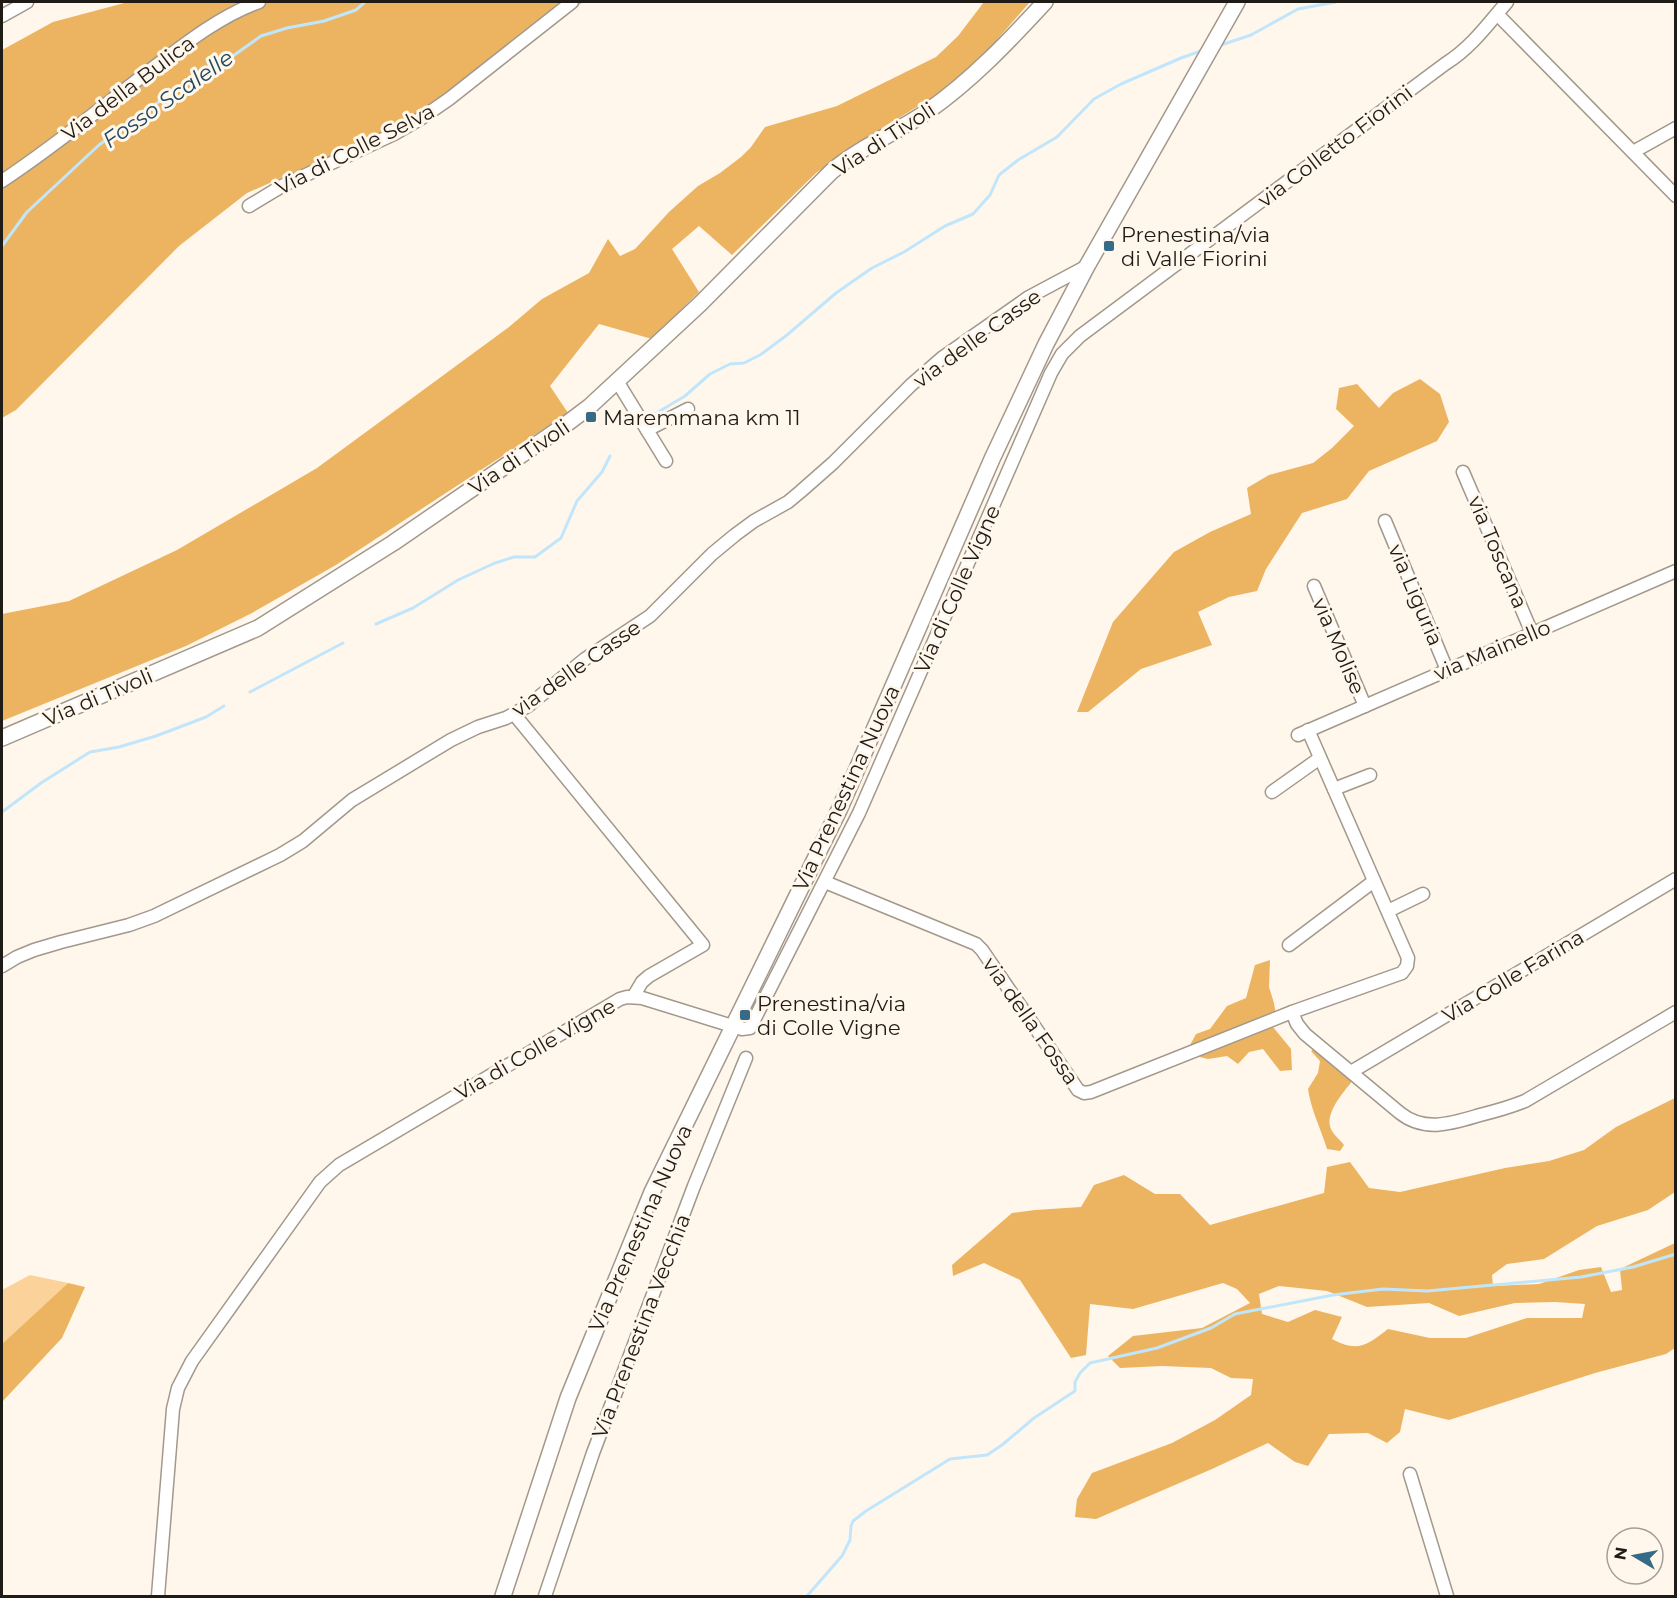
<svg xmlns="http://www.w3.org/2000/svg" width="1677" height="1598" font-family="Montserrat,sans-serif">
  <rect width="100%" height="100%" fill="#fff7ec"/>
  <polygon fill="#fbd29a" points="30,1275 68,1283 2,1344 2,1290"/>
  <g fill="#ecb460" fill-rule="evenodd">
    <polygon points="128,2 583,2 515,51 371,146 315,163 247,193 179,246 16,410 2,418 2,50 53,22"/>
    <polygon points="984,2 1030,2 981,58 941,92 871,135 816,173 732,255 699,226 672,249 699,292 652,339 599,324 550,386 568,413 336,565 252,613 186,646 2,721 2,614 69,601 177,550 317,468 509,327 542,299 589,273 608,239 620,256 635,249 669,212 698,186 720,173 741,157 751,147 765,127 837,106 936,57 958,36"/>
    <polygon points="1420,379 1440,394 1449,422 1437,441 1369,471 1347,499 1302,513 1266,569 1257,591 1229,597 1198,612 1212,645 1141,669 1088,712 1077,712 1113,622 1174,552 1210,532 1251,514 1247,488 1269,475 1313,463 1332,448 1354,426 1336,409 1339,388 1357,384 1379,408 1393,393"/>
    <polygon points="1270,960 1269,987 1274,1003 1276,1015 1189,1047 1196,1034 1210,1029 1227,1006 1246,998 1255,965"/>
    <polygon points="1273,1027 1291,1049 1292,1070 1280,1071 1263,1049 1249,1052 1238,1064 1227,1056 1208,1059 1195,1056"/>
    <path d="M1316,1048l37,32c-9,12 -29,33 -22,49 2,5 9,11 13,16l-4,6 -13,-2c-6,-20 -16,-39 -19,-60l10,-16 2,-12 -9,-10z"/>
    <path d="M1675,1098v94l-27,18 -51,16 -53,33 -37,5 -15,11 1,11 46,-2 40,-14 22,-3 10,25 11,-2 -2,-21 55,-26v105l-9,6 -71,19 -146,47 -44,-11 -5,23 -13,11 -19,-10 -39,1 -21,32 -13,-4 -27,-19 -56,26 -116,50 -21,-2 2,-18 15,-26 80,-30 43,-23 36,-25 2,-16 -22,-1 -20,-10 -49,-2 -42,2 -12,-12 25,-20 69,-8 48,-25 -13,-14 -14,-6 -90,26 -43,-5 -4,51 -15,3 -51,-78 -36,-17 -31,13 -1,-11 60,-52 23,-3 46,-3 13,-22 30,-10 31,19h25l30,31 114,-32 3,-26 23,-5 19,26 31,4 105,-24 44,-7 35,-11 32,-23zM1279,1286l48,5 40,16 62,-4 30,13 56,-13 40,-1 30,2 -3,14h-55l-61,20h-36l-42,-9c-21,16 -30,24 -56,10l10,-22 -27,-7 -27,12 -26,-8 -3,-20z"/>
    <polygon points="68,1283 85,1287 62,1338 2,1402 2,1344"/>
  </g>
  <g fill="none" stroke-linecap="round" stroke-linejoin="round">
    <g stroke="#c1e6fc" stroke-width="3">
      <polyline points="1221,45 1251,35 1298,9 1336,2"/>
      <polyline points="2,246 27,212 99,145 171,93 230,58 261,36 287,28 324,21 356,10 365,2"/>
      <polyline points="648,418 685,396 710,374 730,364 744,363 760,355 787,335 836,293 872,268 904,252 945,226 973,214 990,195 999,175 1018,160 1057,137 1094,99 1121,84 1181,58 1201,51"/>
      <polyline points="376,624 413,608 458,580 495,563 514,557 535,557 561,538 577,501 602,472 610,456"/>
      <polyline points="250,692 343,643"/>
      <polyline points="2,812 41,783 90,752 119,747 156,736 206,717 224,706"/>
      <polyline points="807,1596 842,1556 850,1540 851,1526 853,1521 866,1511 950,1459 987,1455 1002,1445 1034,1418 1075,1391 1075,1382 1080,1373 1090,1363 1157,1348 1211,1328 1235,1314 1333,1295 1383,1289 1427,1291 1581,1277 1633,1267 1676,1254"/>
    </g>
    <defs>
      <g id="minor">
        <polyline points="1497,14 1676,196"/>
        <polyline points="2,16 27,2"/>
        <polyline points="1633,152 1676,128"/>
        <path d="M2,181c52,-34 101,-75 151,-113 33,-25 67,-52 106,-66"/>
        <polyline points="249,206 282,186 394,134 420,119 449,99 572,2"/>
        <polyline points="617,381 666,461"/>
        <polyline points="647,430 688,409"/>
        <polyline points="1463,472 1532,633"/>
        <polyline points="1385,521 1447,670"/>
        <polyline points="1314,586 1365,706"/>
        <polyline points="514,714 703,945 649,976 642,982 633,997"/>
        <polyline points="1298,735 1676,571"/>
        <polyline points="1334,789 1370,775"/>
        <polyline points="1272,792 1320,758"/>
        <polyline points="825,882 976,944 982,950 1078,1090 1084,1093 1091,1092 1292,1012 1402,973 1407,966 1408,958 1308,730"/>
        <polyline points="1388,911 1423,894"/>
        <polyline points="1289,945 1374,881"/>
        <polyline points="2,966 17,957 34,950 61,942 129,925 154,916 280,855 303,841 352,800 451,740 478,727 506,718 528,706 585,659 650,616 712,554 735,535 754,521 788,502 800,492 833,463 911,385 942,358 1029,297 1087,266"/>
        <path d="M1292,1012l5,12 8,10 95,79c25,20 53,10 80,2 16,-4 30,-8 45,-14l151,-89"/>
        <polyline points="1351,1072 1676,879"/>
        <polyline points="1410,1474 1447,1596"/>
        <path d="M158,1596l15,-187 5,-21 14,-27 128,-179 19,-17 281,-166 7,-2 15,1 100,31 8,-1 109,-215 192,-440 11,-19 18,-18 365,-272c26,-16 43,-40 62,-62"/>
        <polyline points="545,1596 593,1453 694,1186 746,1058"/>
      </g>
      <g id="major">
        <path d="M2,738l256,-110 135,-85 172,-118 24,-18 111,-103 131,-132c29,-25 65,-39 97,-61 44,-31 81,-70 117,-109"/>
        <polyline points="503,1596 568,1398 652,1192 840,808 992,459 1046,344 1087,266 1237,2"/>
      </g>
    </defs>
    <use href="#minor" stroke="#a2988b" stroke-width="15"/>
    <use href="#major" stroke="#a2988b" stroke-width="18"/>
    <use href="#minor" stroke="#fff" stroke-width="12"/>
    <use href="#major" stroke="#fff" stroke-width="15"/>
  </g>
  <g fill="#366b87" stroke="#fff7ec" stroke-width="2">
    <rect x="1103" y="240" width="12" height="12" rx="3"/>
    <rect x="585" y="411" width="12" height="12" rx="3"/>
    <rect x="739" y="1009" width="12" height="12" rx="3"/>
  </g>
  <g text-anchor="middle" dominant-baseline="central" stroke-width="6" stroke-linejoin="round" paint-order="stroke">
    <g font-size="21" fill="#1f1c17" stroke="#fff7ec">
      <text transform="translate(128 88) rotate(-37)">Via della Bulica</text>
      <text transform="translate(884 139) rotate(-33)">Via di Tivoli</text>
      <text transform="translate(1335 146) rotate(-37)">via Colletto Fiorini</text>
      <text transform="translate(355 149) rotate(-27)">Via di Colle Selva</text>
      <text transform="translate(977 338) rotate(-36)">via delle Casse</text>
      <text transform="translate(519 457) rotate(-34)">Via di Tivoli</text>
      <text transform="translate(1498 552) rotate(67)">via Toscana</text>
      <text transform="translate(957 589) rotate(-66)">Via di Colle Vigne</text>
      <text transform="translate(1416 595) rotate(67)">via Liguria</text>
      <text transform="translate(1339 646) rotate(67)">via Molise</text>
      <text transform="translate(1492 650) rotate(-23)">via Mainello</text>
      <text transform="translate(576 668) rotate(-35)">via delle Casse</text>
      <text transform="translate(98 697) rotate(-23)">Via di Tivoli</text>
      <text transform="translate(846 788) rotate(-65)">Via Prenestina Nuova</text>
      <text transform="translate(1513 976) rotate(-31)">Via Colle Farina</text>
      <text transform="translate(1031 1021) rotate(55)">via della Fossa</text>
      <text transform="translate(535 1049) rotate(-30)">Via di Colle Vigne</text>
      <text transform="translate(640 1228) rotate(-66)">Via Prenestina Nuova</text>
      <text transform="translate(641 1326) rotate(-69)">Via Prenestina Vecchia</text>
    </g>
    <g font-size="21" fill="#1f1c17" stroke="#fff7ec" text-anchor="start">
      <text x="1121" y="234">Prenestina/via<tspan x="1121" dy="24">di Valle Fiorini</tspan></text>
      <text x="603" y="417">Maremmana km 11</text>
      <text x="757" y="1003">Prenestina/via<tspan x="757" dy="24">di Colle Vigne</tspan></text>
    </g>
    <g font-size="22" font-style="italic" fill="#1e495f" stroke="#fff7ec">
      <text transform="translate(168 99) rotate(-35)">Fosso Scalelle</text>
    </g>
  </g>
  <rect width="1677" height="1598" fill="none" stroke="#1f1c17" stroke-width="6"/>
  <g transform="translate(1635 1556) rotate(280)"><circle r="28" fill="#fff7ec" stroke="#a59f97" stroke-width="1.5"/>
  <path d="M0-4.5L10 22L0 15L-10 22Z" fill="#366b87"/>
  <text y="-9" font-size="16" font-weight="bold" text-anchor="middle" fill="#1f1c17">N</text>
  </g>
</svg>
